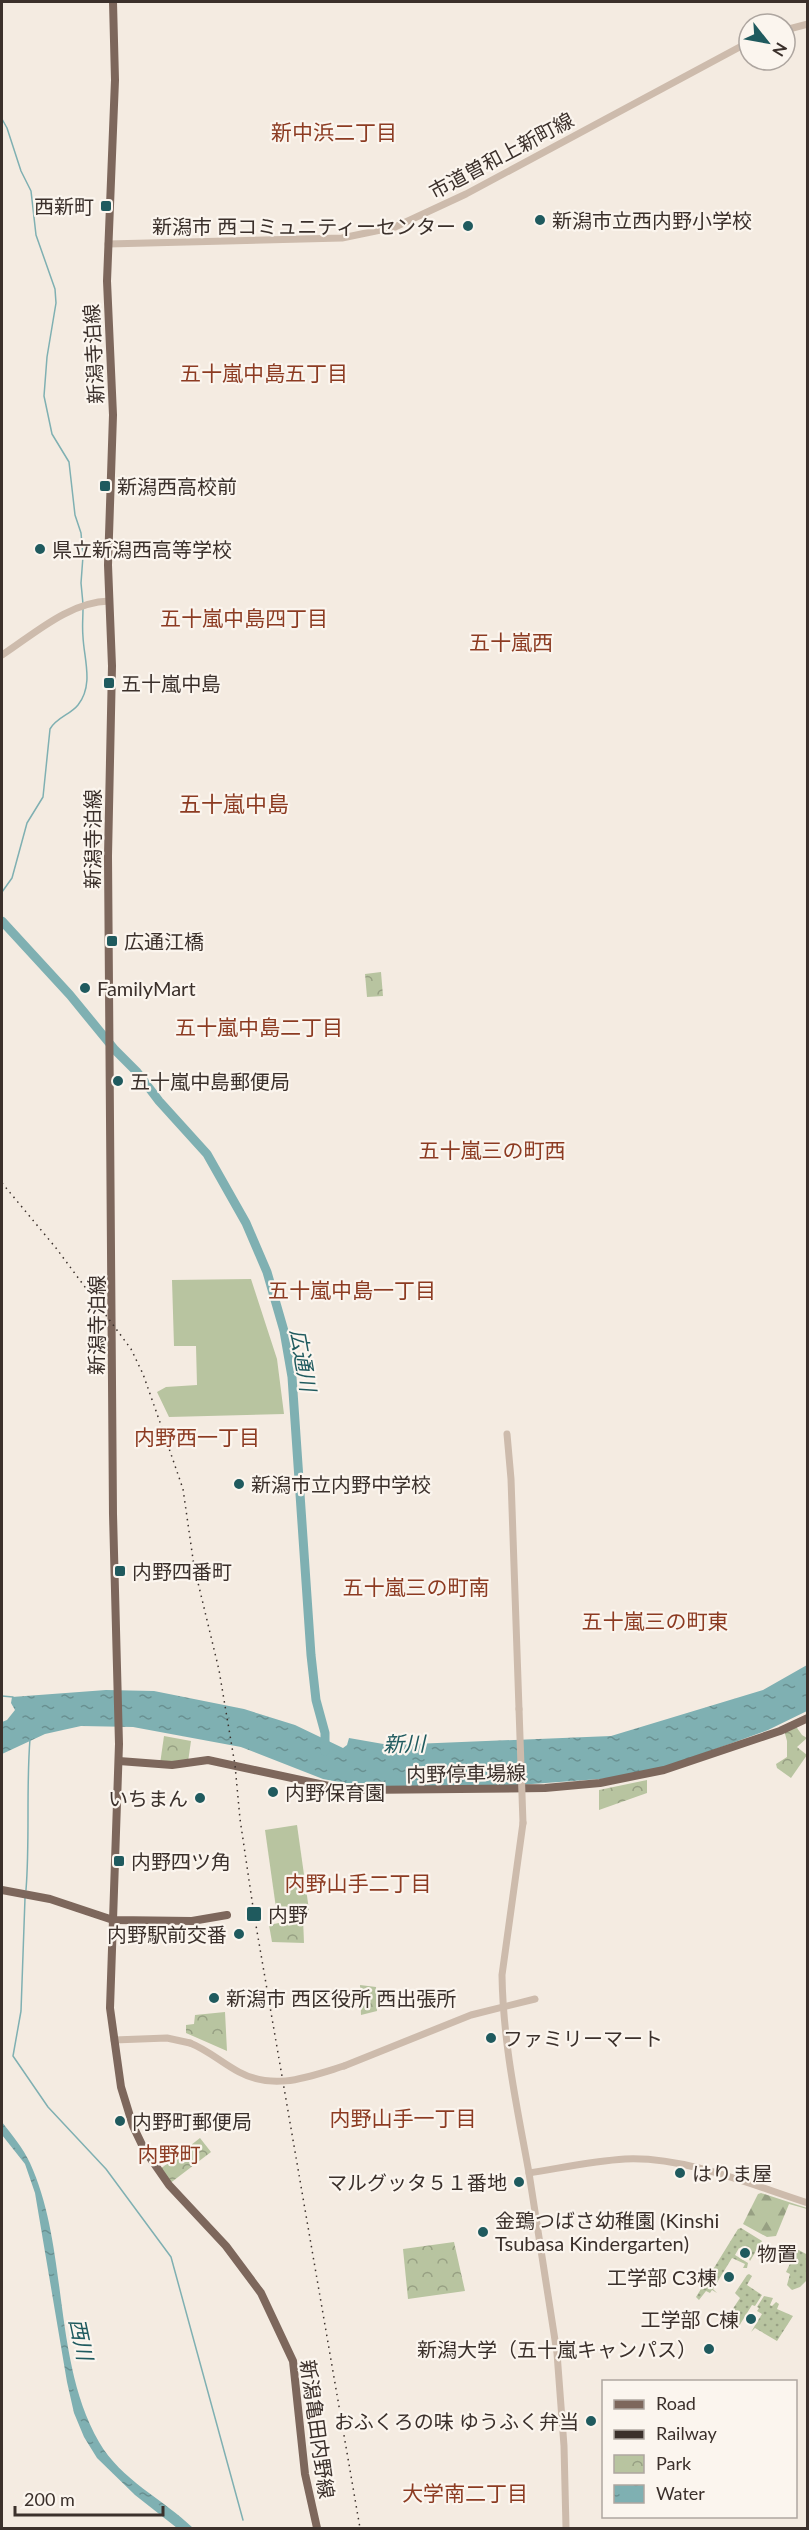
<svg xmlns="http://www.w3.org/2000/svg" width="809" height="2530" font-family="Lato,'Noto Sans JP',sans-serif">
  <defs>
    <pattern id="grass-dots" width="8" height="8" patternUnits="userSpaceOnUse" patternTransform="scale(1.5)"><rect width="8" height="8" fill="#b8c4a0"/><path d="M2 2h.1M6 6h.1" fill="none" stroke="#97a083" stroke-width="1.8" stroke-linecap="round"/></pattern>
    <pattern id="forest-firs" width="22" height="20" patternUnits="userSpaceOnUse" patternTransform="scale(1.5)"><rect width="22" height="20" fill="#b8c4a0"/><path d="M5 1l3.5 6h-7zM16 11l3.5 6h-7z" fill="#97a083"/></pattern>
    <pattern id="park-crowns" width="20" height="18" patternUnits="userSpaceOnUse" patternTransform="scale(1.5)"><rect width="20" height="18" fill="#b8c4a0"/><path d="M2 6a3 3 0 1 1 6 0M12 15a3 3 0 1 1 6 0" fill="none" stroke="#97a083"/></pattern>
    <pattern id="water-ripples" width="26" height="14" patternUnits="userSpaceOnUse" patternTransform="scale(1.5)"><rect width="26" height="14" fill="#7fb0b2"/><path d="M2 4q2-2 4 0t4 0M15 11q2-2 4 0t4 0" fill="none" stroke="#699091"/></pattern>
  </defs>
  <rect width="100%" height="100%" fill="#f4ebe1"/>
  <g fill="url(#grass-dots)">
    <polygon points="741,2228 762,2241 750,2261 749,2259 751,2255 739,2248 735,2255 748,2263 747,2268 743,2268 745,2264 732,2258 713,2289 717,2293 712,2290 710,2293 706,2291 699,2300 696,2297 738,2229"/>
    <polygon points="791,2246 808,2255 807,2280 800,2287 792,2290 787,2285 790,2274 786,2272 796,2251 789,2247"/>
    <polygon points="749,2274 752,2276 747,2285 762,2295 755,2306 752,2305 739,2326 735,2323 738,2318 730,2313 740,2298 735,2293 747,2275"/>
    <polygon points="764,2296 773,2298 770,2305 772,2306 776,2302 779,2304 777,2309 793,2316 777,2341 755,2328 751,2332 762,2314 757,2311 759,2308 757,2307"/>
  </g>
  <polygon fill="url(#forest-firs)" points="761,2193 807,2208 807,2209 789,2204 776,2236 767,2237 743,2224 758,2194"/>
  <g fill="url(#park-crowns)">
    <polygon points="381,972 383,996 367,997 365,974"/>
    <polygon points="795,1725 802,1735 807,1738 797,1747 807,1755 791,1778 777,1768 776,1764 787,1757 787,1741 784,1730"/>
    <polygon points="164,1736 191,1741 188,1762 160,1764"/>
    <polygon points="647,1780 647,1793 599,1810 599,1790"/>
    <polygon points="303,1918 304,1943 272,1942 269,1925"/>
    <polygon points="360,1985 376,1987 377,2011 361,2015"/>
    <polygon points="225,2012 227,2051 186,2033 186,2025 194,2024 195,2015"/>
    <polygon points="200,2138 211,2152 169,2184 159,2170"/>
    <polygon points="454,2242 465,2291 408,2299 403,2249"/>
  </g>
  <g fill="#b8c4a0">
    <polygon points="251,1279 277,1359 284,1414 169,1417 157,1392 166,1387 197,1385 196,1346 174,1346 172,1280"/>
    <polygon points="297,1825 309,1910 277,1915 265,1830"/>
  </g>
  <g fill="url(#water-ripples)">
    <polygon points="807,1665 807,1711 768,1730 641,1776 504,1786 360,1786 323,1779 241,1747 133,1727 81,1726 45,1734 2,1754 2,1722 7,1720 15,1710 11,1703 12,1697 106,1690 154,1691 244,1709 295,1725 343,1748 347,1745 349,1738 389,1745 611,1736 763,1690"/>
    <path d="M2,2122c10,13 21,26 28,41 39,85 22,197 69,279 22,38 64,57 94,86h-16l-42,-33 -38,-37 -13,-21 -10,-24 -7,-31 -32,-189 -10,-29 -23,-29z"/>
  </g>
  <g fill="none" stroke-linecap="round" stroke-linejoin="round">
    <g stroke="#7fb0b2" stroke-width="1.5">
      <polyline points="2,119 7,128 21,171 31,191 36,235 55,289 56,303 47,357 44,396 52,434 69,462 75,515 81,533 83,556 81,583 83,604"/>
      <path d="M2,892l10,-14 15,-55 16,-26 7,-68c7,-12 20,-14 28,-24 16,-20 6,-46 5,-68 -1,-10 0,-19 0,-29"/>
      <polyline points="2,1696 13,1697"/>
      <path d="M26,1890c4,-50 0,-101 4,-151"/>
      <polyline points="25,1898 21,2011 13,2056 48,2107 106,2169 171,2257 243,2520"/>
    </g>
    <polyline stroke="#7fb0b2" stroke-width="9" points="2,921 70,995 115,1050 137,1072 159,1101 207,1154 246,1223 267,1272 284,1331 292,1377 311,1655 316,1700 325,1733 325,1751"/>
    <g stroke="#cdbbac" stroke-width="7">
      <polyline points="785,30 808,24"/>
      <polyline points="108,244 342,238 395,227 466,194 749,42"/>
      <path d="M2,655c32,-21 67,-53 107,-54"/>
      <polyline points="507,1434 511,1479 519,1709"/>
      <path d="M523,1823l-21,152c1,68 15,132 27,198 32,-5 64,-12 96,-14 59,-3 127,26 183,44"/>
      <polyline points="114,2040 167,2038 190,2043"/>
      <polyline points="344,2066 471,2015 535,1999"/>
      <polyline points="529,2173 557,2353 564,2446 566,2528"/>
    </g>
    <g stroke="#7d675c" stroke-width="8">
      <polyline points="113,2 115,80 107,281 113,415 108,565 112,666 108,856 113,1514 119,1744 110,2008 121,2087 133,2126 144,2149 169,2185 226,2246 261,2293 293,2361 305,2474 317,2528"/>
      <polyline points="119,1761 172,1765 208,1760 329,1786 359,1790 545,1788 600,1783 664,1770 780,1731 808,1718"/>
      <polyline points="2,1890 50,1899 113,1920 192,1921 227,1915"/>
    </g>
    <polyline stroke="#3b302b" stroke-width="1.5" stroke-dasharray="1.5 4.5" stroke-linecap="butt" points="2,1183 56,1248 131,1349 143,1374 162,1428 183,1489 194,1566 219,1670 235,1765 240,1819 254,1914 360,2528"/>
    <g stroke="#cdbbac" stroke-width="7">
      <polyline points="519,1709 523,1823"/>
      <path d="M190,2043c18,7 32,20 49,29 35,19 69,5 105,-6"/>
    </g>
  </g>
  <g fill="#1f5a5e" stroke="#fbf5ee" stroke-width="2">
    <rect x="100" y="200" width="12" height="12" rx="3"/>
    <circle cx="540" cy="220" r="6"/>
    <circle cx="468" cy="226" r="6"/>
    <rect x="99" y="480" width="12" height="12" rx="3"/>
    <circle cx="40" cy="549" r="6"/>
    <rect x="103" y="677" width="12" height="12" rx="3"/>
    <rect x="106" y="935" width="12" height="12" rx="3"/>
    <circle cx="85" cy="988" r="6"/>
    <circle cx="118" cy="1081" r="6"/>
    <circle cx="239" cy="1484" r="6"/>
    <rect x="114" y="1565" width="12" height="12" rx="3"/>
    <circle cx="273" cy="1792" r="6"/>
    <circle cx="200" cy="1798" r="6"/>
    <rect x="113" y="1855" width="12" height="12" rx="3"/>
    <rect x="246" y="1906" width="16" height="16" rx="3"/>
    <circle cx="239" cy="1934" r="6"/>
    <circle cx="214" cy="1998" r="6"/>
    <circle cx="491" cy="2038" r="6"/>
    <circle cx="120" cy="2121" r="6"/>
    <circle cx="680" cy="2173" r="6"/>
    <circle cx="519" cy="2182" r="6"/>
    <circle cx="483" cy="2232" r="6"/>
    <circle cx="745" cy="2253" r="6"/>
    <circle cx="729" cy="2277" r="6"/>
    <circle cx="751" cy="2319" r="6"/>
    <circle cx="709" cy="2349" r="6"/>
    <circle cx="591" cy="2421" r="6"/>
  </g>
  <g text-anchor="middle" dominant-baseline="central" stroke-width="4.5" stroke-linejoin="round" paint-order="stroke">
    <g font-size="20" fill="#3b302b" stroke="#fbf5ee">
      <text transform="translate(501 155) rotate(-28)">市道曽和上新町線</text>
      <text transform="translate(93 354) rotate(-93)">新潟寺泊線</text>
      <text transform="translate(92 839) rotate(-90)">新潟寺泊線</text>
      <text transform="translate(96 1325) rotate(-90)">新潟寺泊線</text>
      <text transform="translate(466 1773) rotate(-1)">内野停車場線</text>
      <text transform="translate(318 2429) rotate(82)">新潟亀田内野線</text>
    </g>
    <g font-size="20" fill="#3b302b" stroke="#fbf5ee" text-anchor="start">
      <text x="94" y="206" text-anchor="end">西新町</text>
      <text x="552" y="220">新潟市立西内野小学校</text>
      <text x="456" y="226" text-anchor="end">新潟市 西コミュニティーセンター</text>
      <text x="117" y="486">新潟西高校前</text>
      <text x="52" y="549">県立新潟西高等学校</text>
      <text x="121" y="683">五十嵐中島</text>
      <text x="124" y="941">広通江橋</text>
      <text x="97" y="988">FamilyMart</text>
      <text x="130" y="1081">五十嵐中島郵便局</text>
      <text x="251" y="1484">新潟市立内野中学校</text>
      <text x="132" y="1571">内野四番町</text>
      <text x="285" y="1792">内野保育園</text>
      <text x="188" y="1798" text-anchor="end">いちまん</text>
      <text x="131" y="1861">内野四ツ角</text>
      <text x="268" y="1914">内野</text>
      <text x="227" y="1934" text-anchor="end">内野駅前交番</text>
      <text x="226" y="1998">新潟市 西区役所 西出張所</text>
      <text x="503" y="2038">ファミリーマート</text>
      <text x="132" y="2121">内野町郵便局</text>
      <text x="692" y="2173">はりま屋</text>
      <text x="507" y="2182" text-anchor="end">マルグッタ５１番地</text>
      <text x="495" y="2220">金鵄つばさ幼稚園 (Kinshi<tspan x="495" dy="23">Tsubasa Kindergarten)</tspan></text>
      <text x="757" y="2253">物置</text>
      <text x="717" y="2277" text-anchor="end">工学部 C3棟</text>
      <text x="739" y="2319" text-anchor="end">工学部 C棟</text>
      <text x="697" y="2349" text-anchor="end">新潟大学（五十嵐キャンパス）</text>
      <text x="579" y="2421" text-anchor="end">おふくろの味 ゆうふく弁当</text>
    </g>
    <g font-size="21" fill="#8c3b22" stroke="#fbf5ee">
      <text x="334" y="131">新中浜二丁目</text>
      <text x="264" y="372">五十嵐中島五丁目</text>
      <text x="244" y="617">五十嵐中島四丁目</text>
      <text x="511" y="641">五十嵐西</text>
      <text x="259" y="1026">五十嵐中島二丁目</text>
      <text x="492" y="1149">五十嵐三の町西</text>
      <text x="352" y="1289">五十嵐中島一丁目</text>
      <text x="197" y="1436">内野西一丁目</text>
      <text x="416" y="1586">五十嵐三の町南</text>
      <text x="655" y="1620">五十嵐三の町東</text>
      <text x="358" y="1882">内野山手二丁目</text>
      <text x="403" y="2117">内野山手一丁目</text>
      <text x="169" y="2153">内野町</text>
      <text x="465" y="2492">大学南二丁目</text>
    </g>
    <g font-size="21" font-style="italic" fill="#1f5a5e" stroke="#fbf5ee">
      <text transform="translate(304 1360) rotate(80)">広通川</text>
      <text transform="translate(404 1743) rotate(-1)">新川</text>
      <text transform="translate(82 2339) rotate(78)">西川</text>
    </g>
    <g font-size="22" fill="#8c3b22" stroke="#fbf5ee">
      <text x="234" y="803">五十嵐中島</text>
    </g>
  </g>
  <rect width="809" height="2530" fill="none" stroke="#3b302b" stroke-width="6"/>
  <rect x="602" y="2380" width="195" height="138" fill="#fbf5ee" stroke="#aea6a0" stroke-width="1.5"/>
  <rect x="614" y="2400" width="30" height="9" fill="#7d675c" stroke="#aea6a0" stroke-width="1.5"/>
  <text x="656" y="2410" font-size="18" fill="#3b302b">Road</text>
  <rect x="614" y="2430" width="30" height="9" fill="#3b302b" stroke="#aea6a0" stroke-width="1.5"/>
  <text x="656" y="2440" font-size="18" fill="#3b302b">Railway</text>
  <rect x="614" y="2455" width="30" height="18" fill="url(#park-crowns)" stroke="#aea6a0" stroke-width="1.5"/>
  <text x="656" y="2470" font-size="18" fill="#3b302b">Park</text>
  <rect x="614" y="2485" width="30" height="18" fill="url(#water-ripples)" stroke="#aea6a0" stroke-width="1.5"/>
  <text x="656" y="2500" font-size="18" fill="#3b302b">Water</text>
  <g transform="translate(767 42) rotate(121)"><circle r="28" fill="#fbf5ee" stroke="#aea6a0" stroke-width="1.5"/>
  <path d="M0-4.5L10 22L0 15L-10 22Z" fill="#1f5a5e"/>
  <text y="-9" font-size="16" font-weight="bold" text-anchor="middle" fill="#3b302b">N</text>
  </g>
  <path d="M15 2506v9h148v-9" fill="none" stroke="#3b302b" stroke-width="3"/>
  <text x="24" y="2506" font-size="18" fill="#3b302b" stroke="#fbf5ee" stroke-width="4.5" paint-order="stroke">200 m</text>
</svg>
